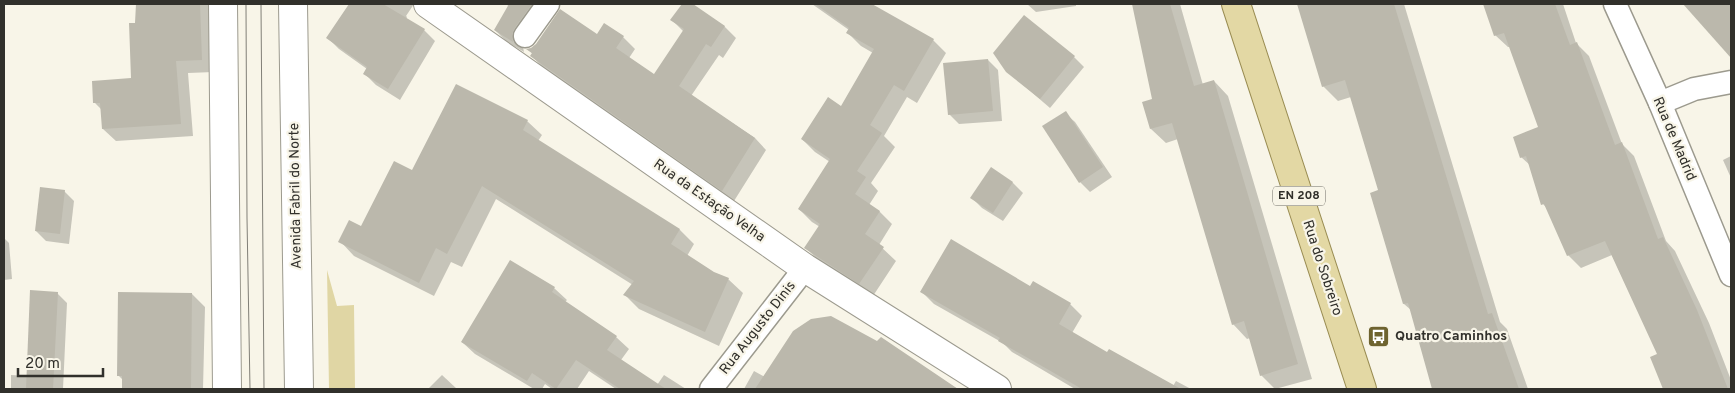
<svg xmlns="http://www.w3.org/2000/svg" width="1735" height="393" font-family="Overpass,sans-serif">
  <rect width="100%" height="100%" fill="#f8f5e8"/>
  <polygon fill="#e0d6a4" points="327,270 337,306 354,305 355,389 329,389"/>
  <g fill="#0003">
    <polygon points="137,4 225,4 214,72 188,73 193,136 116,141 103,129 102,110 95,103 132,79"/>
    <polygon points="351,4 414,4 406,16 407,17 406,19 424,30 435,41 400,100 376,85 365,74 367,69 339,49 328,38"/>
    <polygon points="505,4 554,4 526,40 523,47 524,52 507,42 495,30 509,6"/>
    <polygon points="683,4 691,4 724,26 736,38 723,58 719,55 691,96 755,138 766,150 734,201 543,68 532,56 533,54 528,50 597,36 623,37 635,49 629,58 654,76 684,32 672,20"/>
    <polygon points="812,4 870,4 933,40 946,53 917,103 907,97 884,136 895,147 871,183 878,191 869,205 879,211 892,224 879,245 896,261 873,296 819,261 806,248 820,227 812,222 799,209 830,162 815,152 802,139 841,108 873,53 861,46 848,33 849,30"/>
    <polygon points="1027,4 1076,4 1076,6 1036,12"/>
    <polygon points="1133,4 1180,4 1203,85 1214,81 1228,96 1312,379 1275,389 1261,375 1250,338 1247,339 1233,324 1178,139 1166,143 1151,129 1153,99"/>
    <polygon points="1298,4 1404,4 1500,322 1507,329 1528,389 1434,389 1411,310 1404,304 1371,194 1380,191 1351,97 1338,101 1323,86"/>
    <polygon points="1484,4 1563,4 1576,43 1589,56 1622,144 1634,156 1666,241 1675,251 1709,323 1731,380 1731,389 1665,389 1652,358 1659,355 1612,255 1581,268 1568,255 1548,209 1543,204 1531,166 1521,157 1540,128 1510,47 1508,47 1495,35"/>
    <polygon points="1687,4 1731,4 1731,55 1686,5"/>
    <polygon points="1074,57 1084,67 1050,108 1007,71"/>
    <polygon points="988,60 998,70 1002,121 959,124 949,114"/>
    <polygon points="1065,113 1075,122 1112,177 1090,192 1080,182"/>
    <polygon points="527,121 542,135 538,141 680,230 694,244 687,256 713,273 728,279 743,293 719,346 639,309 625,295 633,285 496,199 462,267 451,262 434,296 354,256 340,241 362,227 413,172"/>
    <polygon points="1731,156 1731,178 1723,160"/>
    <polygon points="992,169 1013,183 1023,193 1003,221 982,208 972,198"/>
    <polygon points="64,191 74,201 69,244 46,241 36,231"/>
    <polygon points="4,238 9,243 12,279 4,280"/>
    <polygon points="1033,283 1070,304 1082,316 1072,333 1107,354 1173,386 1176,381 1191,389 1075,389 1012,352 1003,343 934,304 922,292 1031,287"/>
    <polygon points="554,288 567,300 565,302 616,337 629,349 621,360 657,385 664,375 686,389 616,389 589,371 577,389 552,389 545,384 542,389 534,389 475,354 462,342"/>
    <polygon points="57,293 67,303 63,389 11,389 11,375 28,376"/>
    <polygon points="192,294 205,307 203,389 123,389 123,380 118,375"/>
    <polygon points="882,339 957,389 744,389 754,371 765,377 877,343"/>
    <polygon points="442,375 457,389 428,389"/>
  </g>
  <g fill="#bbb8ac">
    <polygon points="136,4 200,4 202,60 176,61 181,124 102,129 100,103 93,103 92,81 131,78 129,23 135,23"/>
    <polygon points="349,4 383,4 425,29 388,89 363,74 367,67 326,38"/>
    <polygon points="509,4 532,4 514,29 512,35 513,42 494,30"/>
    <polygon points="682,4 693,4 725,26 711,47 706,44 679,86 755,138 722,191 530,56 532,53 526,49 531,48 536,44 560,9 597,34 604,23 624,36 616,48 654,74 684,29 670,20"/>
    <polygon points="815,4 872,4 934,39 904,91 894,85 870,125 882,133 857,171 866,177 855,194 880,211 865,234 884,247 859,284 804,248 820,224 798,209 830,159 801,139 828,97 841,106 874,49 846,33 849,28"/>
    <polygon points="1132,4 1170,4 1194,86 1214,80 1298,364 1260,376 1244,321 1232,325 1172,123 1150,129 1142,102 1152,99"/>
    <polygon points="1297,4 1394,4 1488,314 1492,313 1519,389 1432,389 1408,303 1403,304 1370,193 1378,190 1345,80 1322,87"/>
    <polygon points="1483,4 1555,4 1570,45 1577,42 1615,145 1622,142 1658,239 1663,237 1697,310 1728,389 1663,389 1650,357 1657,354 1605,241 1567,256 1544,204 1541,205 1526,156 1520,158 1513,137 1538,127 1504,33 1494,36"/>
    <polygon points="1683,4 1731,4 1731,58"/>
    <polygon points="1024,15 1075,56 1040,99 1006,72 993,53"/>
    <polygon points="988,59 993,111 948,115 943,63"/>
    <polygon points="456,84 528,120 523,130 680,229 671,244 714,272 729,278 705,332 623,295 634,281 482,186 447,254 436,248 419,283 338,242 349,220 361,226 394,161 412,170"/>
    <polygon points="1066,111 1103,167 1079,183 1042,126"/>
    <polygon points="991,167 1013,182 993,213 970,198"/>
    <polygon points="40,187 65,190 60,234 35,231"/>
    <polygon points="951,239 1030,286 1033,281 1071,303 1059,324 1107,352 1109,349 1181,389 1082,389 998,341 1000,338 920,292"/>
    <polygon points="510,260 555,287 552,292 617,336 607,350 666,389 620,389 576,360 556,389 532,373 527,381 461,342"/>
    <polygon points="30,290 58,292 53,389 26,389"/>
    <polygon points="118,292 192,293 191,389 122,389 122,376 117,376"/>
    <polygon points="831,316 877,341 881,337 958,389 755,389 793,331 811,319"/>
  </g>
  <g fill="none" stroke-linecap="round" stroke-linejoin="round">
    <defs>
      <g id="minor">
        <polyline points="1615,4 1660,103 1731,275"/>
        <polyline points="525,36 548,4"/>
        <polyline points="1660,103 1694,89 1731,82"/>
        <polyline points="711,389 805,268"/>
      </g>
      <g id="tertiary">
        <polyline points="223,4 227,389"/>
        <polyline points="293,4 299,389"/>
        <polyline points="428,4 805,268 997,389"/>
      </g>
      <polyline id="primary" points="1236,4 1362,389"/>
    </defs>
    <use href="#minor" stroke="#9c9a8e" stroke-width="25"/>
    <use href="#tertiary" stroke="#9c9a8e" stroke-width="30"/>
    <use href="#primary" stroke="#998c52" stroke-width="30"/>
    <use href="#minor" stroke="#fff" stroke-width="22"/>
    <use href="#tertiary" stroke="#fff" stroke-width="28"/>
    <use href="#primary" stroke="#e3d8a4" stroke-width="28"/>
    <g stroke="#817f77" stroke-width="1">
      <polyline points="246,4 247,218 250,389"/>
      <polyline points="261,4 264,389"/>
    </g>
  </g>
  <defs>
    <symbol id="bus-square" viewBox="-11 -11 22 22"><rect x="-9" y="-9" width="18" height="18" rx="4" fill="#6e632f" stroke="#f8f5e8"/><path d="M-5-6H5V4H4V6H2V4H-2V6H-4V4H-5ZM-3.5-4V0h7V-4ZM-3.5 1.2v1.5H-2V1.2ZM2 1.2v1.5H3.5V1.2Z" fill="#fff"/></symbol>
  </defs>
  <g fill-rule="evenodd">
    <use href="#bus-square" x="1366" y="324" width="25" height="25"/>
  </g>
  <g text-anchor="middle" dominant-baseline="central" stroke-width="4.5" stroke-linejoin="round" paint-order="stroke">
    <rect fill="#f8f5e8" stroke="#6d6b64" stroke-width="1" x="1273" y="186.5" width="52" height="19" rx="4"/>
    <g font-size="12" font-weight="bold" fill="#31302b">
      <text x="1299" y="196">EN 208</text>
    </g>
    <g font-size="14" fill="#31302b" stroke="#f8f5e8">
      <text transform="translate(1674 139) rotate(67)">Rua de Madrid</text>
      <text transform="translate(296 196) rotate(-91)">Avenida Fabril do Norte</text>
      <text transform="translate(709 201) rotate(35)">Rua da Estação Velha</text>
      <text transform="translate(1322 268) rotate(72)">Rua do Sobreiro</text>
      <text transform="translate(758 328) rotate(-52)">Rua Augusto Dinis</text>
    </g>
    <g font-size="14" font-weight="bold" fill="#31302b" stroke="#f8f5e8" text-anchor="start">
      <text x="1395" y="336">Quatro Caminhos</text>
    </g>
  </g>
  <rect width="1735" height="393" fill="none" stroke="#31302b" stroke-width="10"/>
  <path d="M18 368v8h85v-8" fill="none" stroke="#31302b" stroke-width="2.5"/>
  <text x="25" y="368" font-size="15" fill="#31302b" stroke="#f8f5e8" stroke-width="4" paint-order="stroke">20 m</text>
</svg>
